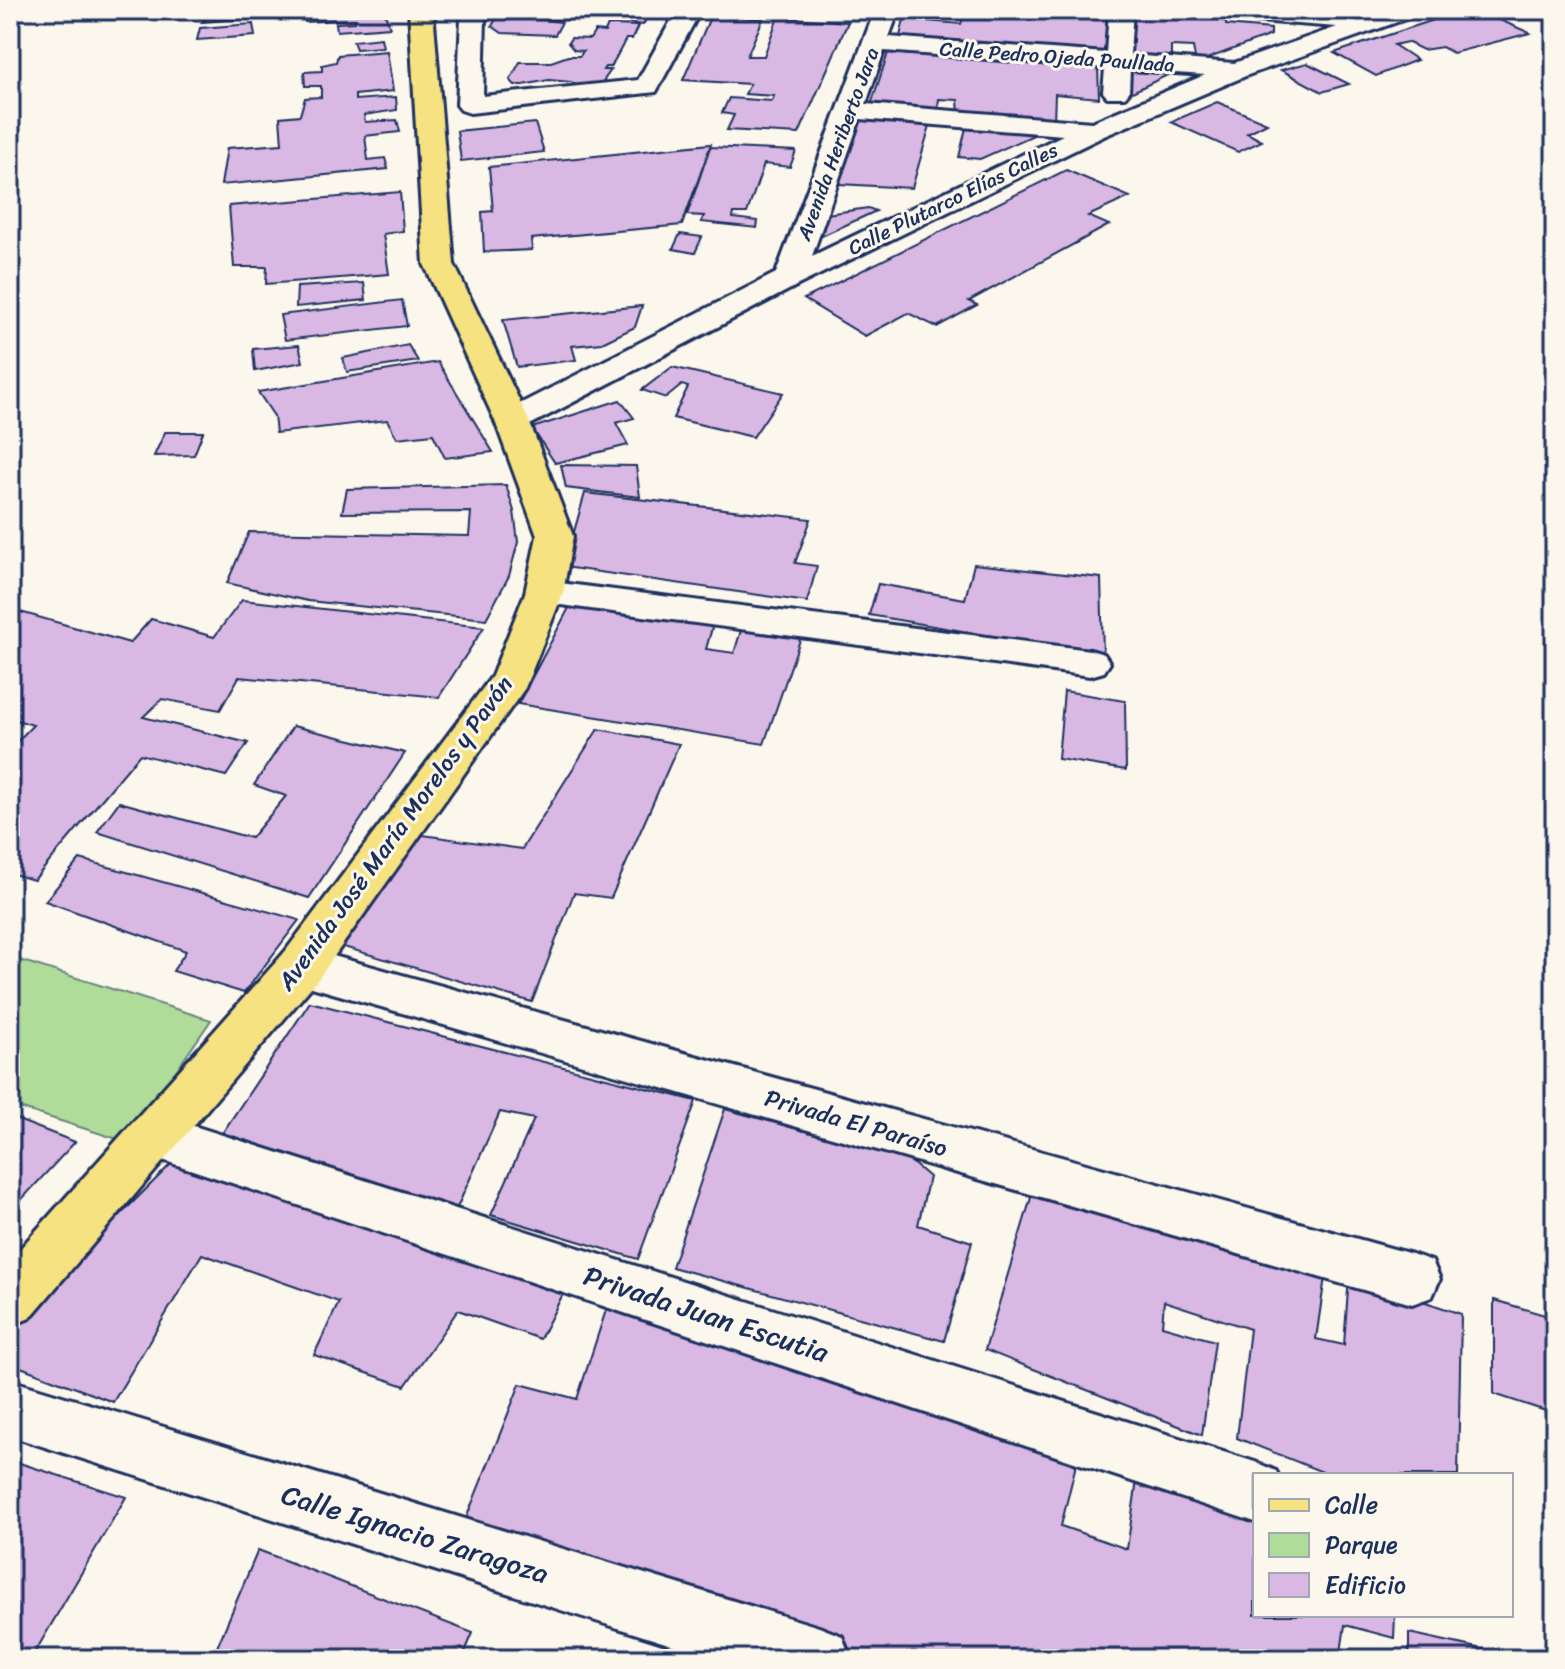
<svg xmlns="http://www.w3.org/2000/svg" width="1565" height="1669" font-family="Sriracha,sans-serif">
  <rect width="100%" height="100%" fill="#fbf7ec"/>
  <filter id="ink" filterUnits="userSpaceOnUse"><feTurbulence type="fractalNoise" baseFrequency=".0125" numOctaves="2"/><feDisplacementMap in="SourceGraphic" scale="16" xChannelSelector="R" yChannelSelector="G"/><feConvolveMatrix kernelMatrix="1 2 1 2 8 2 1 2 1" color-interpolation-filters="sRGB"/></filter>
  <g filter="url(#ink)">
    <polygon fill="#b0dc9a" stroke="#66867c" stroke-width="2" points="10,957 211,1020 127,1142 10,1105 10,1041 15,1033 10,1031"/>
    <g fill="#d9b8e4" stroke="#1b2f5e" stroke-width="2">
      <polygon points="249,10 354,10 202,22 212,12"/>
      <polygon points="551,10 627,10 650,12 643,25 618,22 621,14 598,13 594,22 548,18"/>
      <polygon points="906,10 940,10 936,20 904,17"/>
      <polygon points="942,10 1109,10 1103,58 899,41 904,19 961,24 965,11"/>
      <polygon points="1124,10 1226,18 1226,25 1271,29 1271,35 1196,63 1193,47 1171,46 1171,63 1125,59"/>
      <polygon points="1464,10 1518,10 1523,13 1495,18 1530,33 1453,53 1442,47 1423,50 1407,42 1394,45 1417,60 1376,76 1334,53"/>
      <polygon points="384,11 390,27 337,31 336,23 355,22 355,19 305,22 304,17"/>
      <polygon points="711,15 763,19 747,56 764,56 778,17 848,22 799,134 727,130 734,115 722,113 729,98 772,101 774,96 745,94 750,84 683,80"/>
      <polygon points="508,17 544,20 562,22 555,35 502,33 492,26 496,19"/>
      <polygon points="253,24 255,36 197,40 200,28"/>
      <polygon points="608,25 638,26 632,39 626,39 611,67 605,67 603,70 611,70 601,84 578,86 571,82 549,80 523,85 515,85 510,80 520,62 551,62 568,56 580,56 583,51 574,50 568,43 571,38 590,39 595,31 605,32"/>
      <polygon points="381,38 383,47 356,49 353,41"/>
      <polygon points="387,51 393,91 355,95 355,100 396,97 397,110 364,115 365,122 397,120 400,132 365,136 368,160 385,158 388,169 221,185 227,148 282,144 280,117 300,115 305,98 321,97 321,86 305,86 304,72 322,71 322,65 336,62 338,55"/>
      <polygon points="888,53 1098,67 1099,98 1055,94 1054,122 959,115 958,100 939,99 937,114 870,108"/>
      <polygon points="1307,63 1349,84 1322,92 1281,70"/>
      <polygon points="1119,67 1176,71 1120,98"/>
      <polygon points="1217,102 1267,123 1247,133 1262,141 1238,152 1171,122"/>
      <polygon points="858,118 931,122 912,188 839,184"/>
      <polygon points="535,123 544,152 461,161 457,131"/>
      <polygon points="966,128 1036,134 980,159 959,157"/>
      <polygon points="711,144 682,225 531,239 532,250 484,252 482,212 493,211 489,167"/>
      <polygon points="710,147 796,151 790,167 764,164 747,213 734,213 733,218 758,221 757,228 701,222 704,216 687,215"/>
      <polygon points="1066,170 1130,197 1088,216 1109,225 969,301 977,305 937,327 908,313 865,336 804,299"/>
      <polygon points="400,192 403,231 383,234 389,274 266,284 267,267 234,267 229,206"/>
      <polygon points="868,208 876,211 822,236 827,214"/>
      <polygon points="680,234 702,237 695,253 673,249"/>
      <polygon points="364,283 366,300 296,307 297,287"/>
      <polygon points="402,300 407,326 285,340 280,315"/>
      <polygon points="642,306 635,327 602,343 572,346 576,360 517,367 503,320"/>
      <polygon points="299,345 303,362 255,371 253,349"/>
      <polygon points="408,345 418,361 347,372 343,358"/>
      <polygon points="438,362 493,452 445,458 433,434 397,438 387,420 276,433 274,416 258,392"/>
      <polygon points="672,367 783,393 753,437 673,418 688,387 682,385 666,398 642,390"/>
      <polygon points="620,400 634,418 616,423 628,445 555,463 532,428"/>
      <polygon points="165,432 203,432 194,455 154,456"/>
      <polygon points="561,465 636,466 640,497 566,488"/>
      <polygon points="506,485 514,511 518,542 509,576 486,619 308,601 227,583 249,532 469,536 471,512 342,513 347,489"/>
      <polygon points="585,493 811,519 795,563 817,566 807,602 564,567"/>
      <polygon points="974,564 1101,578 1103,655 869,615 878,584 965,599"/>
      <polygon points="242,600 484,627 439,697 239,677 220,710 162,699 143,717 248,743 226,776 140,754 34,880 10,873 10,749 33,725 10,718 10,609 130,643 151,619 214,637"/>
      <polygon points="571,604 714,621 706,649 734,653 742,627 802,634 764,744 518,704"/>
      <polygon points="1064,691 1125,701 1126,770 1058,759"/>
      <polygon points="293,726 405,753 309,898 97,832 119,802 251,838 286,796 254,785"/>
      <polygon points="598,729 679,744 611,898 574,893 532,1002 340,946 409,833 522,849"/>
      <polygon points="80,859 299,920 244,993 173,971 186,951 45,901"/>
      <polygon points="310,1002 696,1101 638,1259 491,1215 534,1119 500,1112 456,1210 217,1141"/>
      <polygon points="725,1109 909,1160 929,1177 918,1225 972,1242 944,1341 672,1267"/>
      <polygon points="10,1117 75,1142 10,1212"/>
      <polygon points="176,1159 563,1294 540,1339 458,1310 405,1386 314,1355 339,1302 202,1254 113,1402 10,1363 10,1326"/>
      <polygon points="1033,1191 1326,1270 1316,1339 1344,1345 1349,1276 1461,1314 1458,1475 1330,1475 1237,1438 1250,1329 1164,1301 1162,1326 1215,1341 1202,1435 985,1350"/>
      <polygon points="1494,1300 1555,1318 1555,1414 1494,1394"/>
      <polygon points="608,1304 1081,1444 1061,1526 1127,1549 1138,1473 1255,1512 1255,1615 1395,1615 1394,1638 1345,1625 1340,1659 874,1659 461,1531 520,1384 577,1399"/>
      <polygon points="10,1460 126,1497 31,1659 10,1659"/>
      <polygon points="258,1550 473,1633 462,1659 212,1659"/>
      <polygon points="1409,1633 1527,1659 1409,1659"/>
    </g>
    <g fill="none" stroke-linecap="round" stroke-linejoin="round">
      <defs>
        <g id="minor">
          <polygon points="464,10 488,10 485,18 483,96 638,80 677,10 701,10 656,92 470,113 461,110 457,105 461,18"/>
          <path d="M875,10h24l-10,27 217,16 3,-43h24l-3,45 104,8 103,-36 -133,-10 -8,-2 -4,-5h101l73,7 21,-7h34l-4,5 -169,60 -144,61 -304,148 -276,144 -12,3 -12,-3 -5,-7 5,-7 276,-141zM884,51l221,17 -2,24 4,5h18l4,-5 1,-22 75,5 -113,47 -226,-18zM860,119l203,16 -251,121z"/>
          <polygon points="544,581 1090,650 1104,654 1110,663 1104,672 1090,676 531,601 525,593 531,585"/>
          <polygon points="301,947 1412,1254 1432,1261 1440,1279 1432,1297 1412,1304 284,979 277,966 284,953"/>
          <polygon points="156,1114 1255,1462 1276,1471 1278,1475 1255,1475 1255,1522 138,1152 130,1136 138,1120"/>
          <polygon points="10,1380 819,1627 842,1636 851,1659 716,1659 10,1436"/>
        </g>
        <polygon id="major" points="409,10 433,10 454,264 529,421 573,536 563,593 525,688 318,979 30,1318 10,1326 10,1260 284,953 492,676 525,593 537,536 495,421 424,264"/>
      </defs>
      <use href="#minor" stroke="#1b2f5e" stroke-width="6"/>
      <use href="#major" stroke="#1b2f5e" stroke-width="6"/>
      <use href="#minor" fill="#fbf7ec" fill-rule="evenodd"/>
      <use href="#major" fill="#f6e281" fill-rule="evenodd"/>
    </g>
  </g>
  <g text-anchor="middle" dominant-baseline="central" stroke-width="6" stroke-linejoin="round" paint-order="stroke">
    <g font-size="20" fill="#1b2f5e" stroke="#fbf7ec">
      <text transform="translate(1057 57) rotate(4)">Calle Pedro Ojeda Paullada</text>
      <text transform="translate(838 144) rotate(-70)">Avenida Heriberto Jara</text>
      <text transform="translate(953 199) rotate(-26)">Calle Plutarco Elías Calles</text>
    </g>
    <g font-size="24" fill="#1b2f5e" stroke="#fbf7ec">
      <text transform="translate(395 833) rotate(-54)">Avenida José María Morelos y Pavón</text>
      <text transform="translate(856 1123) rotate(16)">Privada El Paraíso</text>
    </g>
    <g font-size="28" fill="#1b2f5e" stroke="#fbf7ec">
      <text transform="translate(706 1314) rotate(18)">Privada Juan Escutia</text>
      <text transform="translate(415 1534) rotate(17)">Calle Ignacio Zaragoza</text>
    </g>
  </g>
  <rect width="1565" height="1669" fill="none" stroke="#fbf7ec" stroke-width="40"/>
  <rect x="20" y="20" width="1525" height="1629" fill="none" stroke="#1b2f5e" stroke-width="3" filter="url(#ink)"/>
  <rect x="1253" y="1473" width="260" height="144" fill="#fbf7ec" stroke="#a1a7b3" stroke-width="2"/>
  <rect x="1269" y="1499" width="40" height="12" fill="#f6e281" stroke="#a1a7b3" stroke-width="2"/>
  <text x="1325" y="1513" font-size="24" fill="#1b2f5e">Calle</text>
  <rect x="1269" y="1533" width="40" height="24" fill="#b0dc9a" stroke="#a1a7b3" stroke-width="2"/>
  <text x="1325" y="1553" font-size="24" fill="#1b2f5e">Parque</text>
  <rect x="1269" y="1573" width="40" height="24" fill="#d9b8e4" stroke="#a1a7b3" stroke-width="2"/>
  <text x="1325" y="1593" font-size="24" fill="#1b2f5e">Edificio</text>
</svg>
